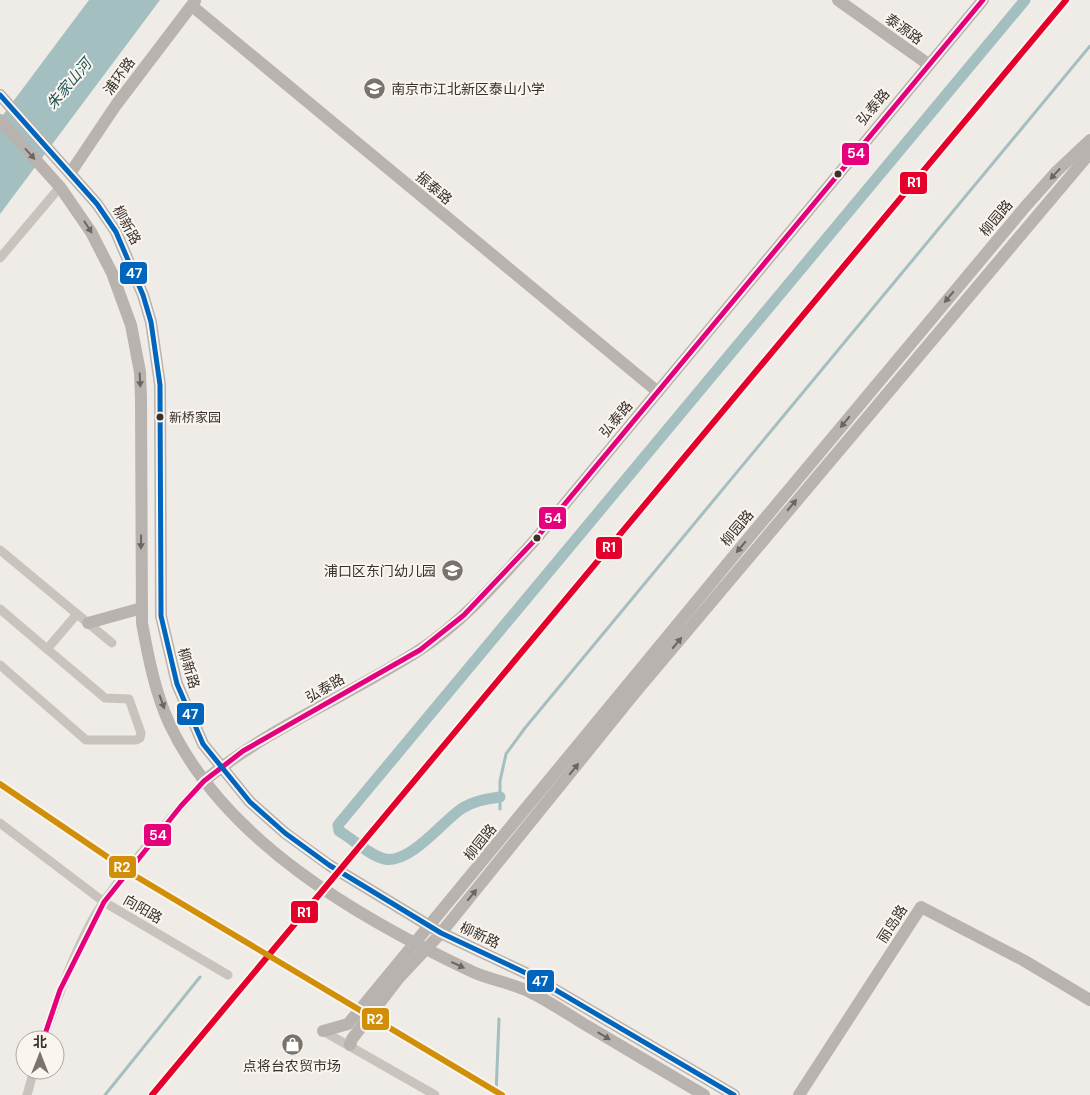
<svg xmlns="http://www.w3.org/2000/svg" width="1090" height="1095" font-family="'DM Sans','Noto Sans SC',sans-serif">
  <rect width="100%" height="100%" fill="#efebe6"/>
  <polygon fill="#a3bfc0" points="89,0 160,0 0,214 0,119"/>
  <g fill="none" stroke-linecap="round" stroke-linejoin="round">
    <g stroke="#a3bfc0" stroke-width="3">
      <polyline points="500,809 500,781 506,754 525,728 1090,46"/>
      <polyline points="105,1095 200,977"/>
      <polyline points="496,1095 499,1019"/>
    </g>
    <path stroke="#a3bfc0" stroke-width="11" d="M500,797c-14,2 -27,4 -39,12 -19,13 -51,55 -76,50 -15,-3 -32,-20 -46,-28l-1,-6 687,-825"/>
    <g stroke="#c9c3be" stroke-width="9">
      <polyline points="0,258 60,187"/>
      <polyline points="0,550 112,643"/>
      <polyline points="0,609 47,649 77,614"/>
      <polyline points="0,665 86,740 136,740 140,738 141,733 129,699 105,698 47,649"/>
      <polyline points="0,823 104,902 228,975"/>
      <polyline points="323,1031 435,1095"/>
      <path d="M43,1040c15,-43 35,-101 61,-139 29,-40 66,-83 100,-120"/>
      <polyline points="27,1095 34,1070"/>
    </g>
    <g stroke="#b9b3af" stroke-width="12">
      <polyline points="838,0 928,64"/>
      <polyline points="192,6 658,392"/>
      <polyline points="0,95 97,204 116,232 143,295 151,322 160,385 161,616 177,684 203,744 250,802 285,833 329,865 441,933 530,975 734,1095"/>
      <path d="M0,120l60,67 31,45 21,41 19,52 9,47 1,26 1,225c6,33 13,69 27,100 55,118 191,196 304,249 18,8 38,11 55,19 19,9 38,22 56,33 40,24 80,47 120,71"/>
      <polyline points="71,172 116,105 195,1"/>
      <polyline points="88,623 142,608"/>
      <path d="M204,781c64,-53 144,-85 214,-130 45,-29 80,-70 116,-110l449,-541"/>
      <polyline points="323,1031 348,1024 741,547 1025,207 1057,171 1090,140"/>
      <polyline points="350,1045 352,1039 398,979 441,933 634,694 1090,153"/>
      <polyline points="799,1095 921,907 1023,960 1090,1000"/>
    </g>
    <g stroke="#b1aca8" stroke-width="3" stroke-dasharray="1 4" stroke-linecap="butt">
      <polyline points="0,784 137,877 502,1095"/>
      <polyline points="152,1095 1066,0"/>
    </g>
    <defs>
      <polyline id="bus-1" points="43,1040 60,990 104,902 181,806 204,781 243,751 420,650 464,615 534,541 983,0"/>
      <polyline id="bus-2" points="0,95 97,204 116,232 143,295 151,322 160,385 161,616 177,684 203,744 250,802 285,833 329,865 441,933 530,975 734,1095"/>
    </defs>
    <use href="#bus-1" stroke="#faf5ef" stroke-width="9"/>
    <use href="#bus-2" stroke="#faf5ef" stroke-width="9"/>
    <use href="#bus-1" stroke="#e5007d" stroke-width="5"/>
    <use href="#bus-2" stroke="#0065bd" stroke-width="5"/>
    <defs>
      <polyline id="rail-1" points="152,1095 1066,0"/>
      <polyline id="rail-2" points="0,784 137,877 502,1095"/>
    </defs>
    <use href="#rail-1" stroke="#faf5ef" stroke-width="10"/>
    <use href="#rail-2" stroke="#faf5ef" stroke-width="10"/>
    <use href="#rail-1" stroke="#e4002b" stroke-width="6"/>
    <use href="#rail-2" stroke="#d18f09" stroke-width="6"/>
  </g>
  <defs><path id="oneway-solid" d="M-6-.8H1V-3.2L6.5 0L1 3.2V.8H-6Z" transform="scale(1.25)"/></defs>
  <g fill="#6d6560">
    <use href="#oneway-solid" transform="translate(30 154) rotate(48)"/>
    <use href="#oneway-solid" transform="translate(1055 174) rotate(133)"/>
    <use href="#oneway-solid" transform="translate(88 227) rotate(57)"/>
    <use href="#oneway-solid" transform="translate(949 297) rotate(130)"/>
    <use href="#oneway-solid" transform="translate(140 380) rotate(87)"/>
    <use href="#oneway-solid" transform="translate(845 422) rotate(130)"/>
    <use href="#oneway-solid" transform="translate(792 505) rotate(-50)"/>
    <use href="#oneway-solid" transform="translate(141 542) rotate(91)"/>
    <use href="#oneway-solid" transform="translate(741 547) rotate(130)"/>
    <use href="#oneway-solid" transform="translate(677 643) rotate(-50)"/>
    <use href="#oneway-solid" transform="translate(162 702) rotate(70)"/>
    <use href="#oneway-solid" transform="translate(574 769) rotate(-51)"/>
    <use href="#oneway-solid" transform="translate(472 895) rotate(-51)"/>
    <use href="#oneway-solid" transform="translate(458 965) rotate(25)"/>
    <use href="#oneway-solid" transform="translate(604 1036) rotate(31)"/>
  </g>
  <defs>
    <symbol id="school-disc" viewBox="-11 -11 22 22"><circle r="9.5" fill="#79726d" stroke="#faf5ef"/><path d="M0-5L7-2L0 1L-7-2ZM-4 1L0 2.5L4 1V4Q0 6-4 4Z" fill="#fff"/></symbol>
    <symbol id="shop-disc" viewBox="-11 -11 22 22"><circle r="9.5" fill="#79726d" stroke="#faf5ef"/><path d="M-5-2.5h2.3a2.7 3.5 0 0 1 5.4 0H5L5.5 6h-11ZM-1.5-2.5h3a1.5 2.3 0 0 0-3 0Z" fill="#fff"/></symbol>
  </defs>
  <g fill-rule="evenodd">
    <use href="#school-disc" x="362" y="76" width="25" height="25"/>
    <use href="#school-disc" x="440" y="558" width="25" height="25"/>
    <use href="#shop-disc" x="280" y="1032" width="25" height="25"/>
  </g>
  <g fill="#3a312c" stroke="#faf5ef" stroke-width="2">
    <circle cx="838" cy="174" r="4.5"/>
    <circle cx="160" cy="417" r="4.5"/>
    <circle cx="537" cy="538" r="4.5"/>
  </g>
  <g text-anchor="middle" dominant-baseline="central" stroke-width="4" stroke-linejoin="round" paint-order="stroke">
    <g font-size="13" fill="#3a312c" stroke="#faf5ef" text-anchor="start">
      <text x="169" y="417">新桥家园</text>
    </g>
    <g font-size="14" fill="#3a312c" stroke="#faf5ef">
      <text transform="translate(904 29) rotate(35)">泰源路</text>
      <text transform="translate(119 76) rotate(-54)">浦环路</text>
      <text transform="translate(873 107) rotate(-50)">弘泰路</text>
      <text transform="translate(434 188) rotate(40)">振泰路</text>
      <text transform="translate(996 218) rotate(-50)">柳园路</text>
      <text transform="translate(127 225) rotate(61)">柳新路</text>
      <text transform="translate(616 419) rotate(-50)">弘泰路</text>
      <text transform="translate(737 528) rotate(-50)">柳园路</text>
      <text transform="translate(189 668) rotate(73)">柳新路</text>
      <text transform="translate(325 688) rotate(-30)">弘泰路</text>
      <text transform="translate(480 842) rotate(-51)">柳园路</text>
      <text transform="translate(143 909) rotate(30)">向阳路</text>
      <text transform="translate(892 924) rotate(-57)">丽岛路</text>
      <text transform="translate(480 935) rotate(25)">柳新路</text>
    </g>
    <g font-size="14" fill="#3a312c" stroke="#faf5ef" text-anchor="start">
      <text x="391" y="89">南京市江北新区泰山小学</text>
      <text x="436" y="571" text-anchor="end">浦口区东门幼儿园</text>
      <text x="292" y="1066" text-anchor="middle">点将台农贸市场</text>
    </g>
    <g font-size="15" font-style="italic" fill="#23565a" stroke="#faf5ef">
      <text transform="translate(69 84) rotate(-50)">朱家山河</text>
    </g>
  </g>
  <g stroke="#faf5ef" stroke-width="2">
    <rect x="841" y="142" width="29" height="24" rx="5" fill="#e5007d"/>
    <rect x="899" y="171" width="29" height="24" rx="5" fill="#e4002b"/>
    <rect x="119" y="261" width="29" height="24" rx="5" fill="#0065bd"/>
    <rect x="538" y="506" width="29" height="24" rx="5" fill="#e5007d"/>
    <rect x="595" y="536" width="28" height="24" rx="5" fill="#e4002b"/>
    <rect x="176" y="702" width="29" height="24" rx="5" fill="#0065bd"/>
    <rect x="143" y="823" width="29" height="24" rx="5" fill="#e5007d"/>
    <rect x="108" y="855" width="29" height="24" rx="5" fill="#d18f09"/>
    <rect x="290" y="900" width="29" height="24" rx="5" fill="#e4002b"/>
    <rect x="526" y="969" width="29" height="24" rx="5" fill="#0065bd"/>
    <rect x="361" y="1007" width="29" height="24" rx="5" fill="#d18f09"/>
  </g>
  <g font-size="14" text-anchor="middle" font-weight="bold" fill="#fff">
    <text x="856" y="158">54</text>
    <text x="914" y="187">R1</text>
    <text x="134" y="278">47</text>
    <text x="553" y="523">54</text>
    <text x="609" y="552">R1</text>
    <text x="190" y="719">47</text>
    <text x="158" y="840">54</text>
    <text x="122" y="872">R2</text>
    <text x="304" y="917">R1</text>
    <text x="540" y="986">47</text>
    <text x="375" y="1024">R2</text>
  </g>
  <g transform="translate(40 1055)"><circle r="24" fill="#faf5ef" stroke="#ada7a1"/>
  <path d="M0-4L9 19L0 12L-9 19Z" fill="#79726d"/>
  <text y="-8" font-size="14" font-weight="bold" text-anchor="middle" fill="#3a312c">北</text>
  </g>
</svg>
